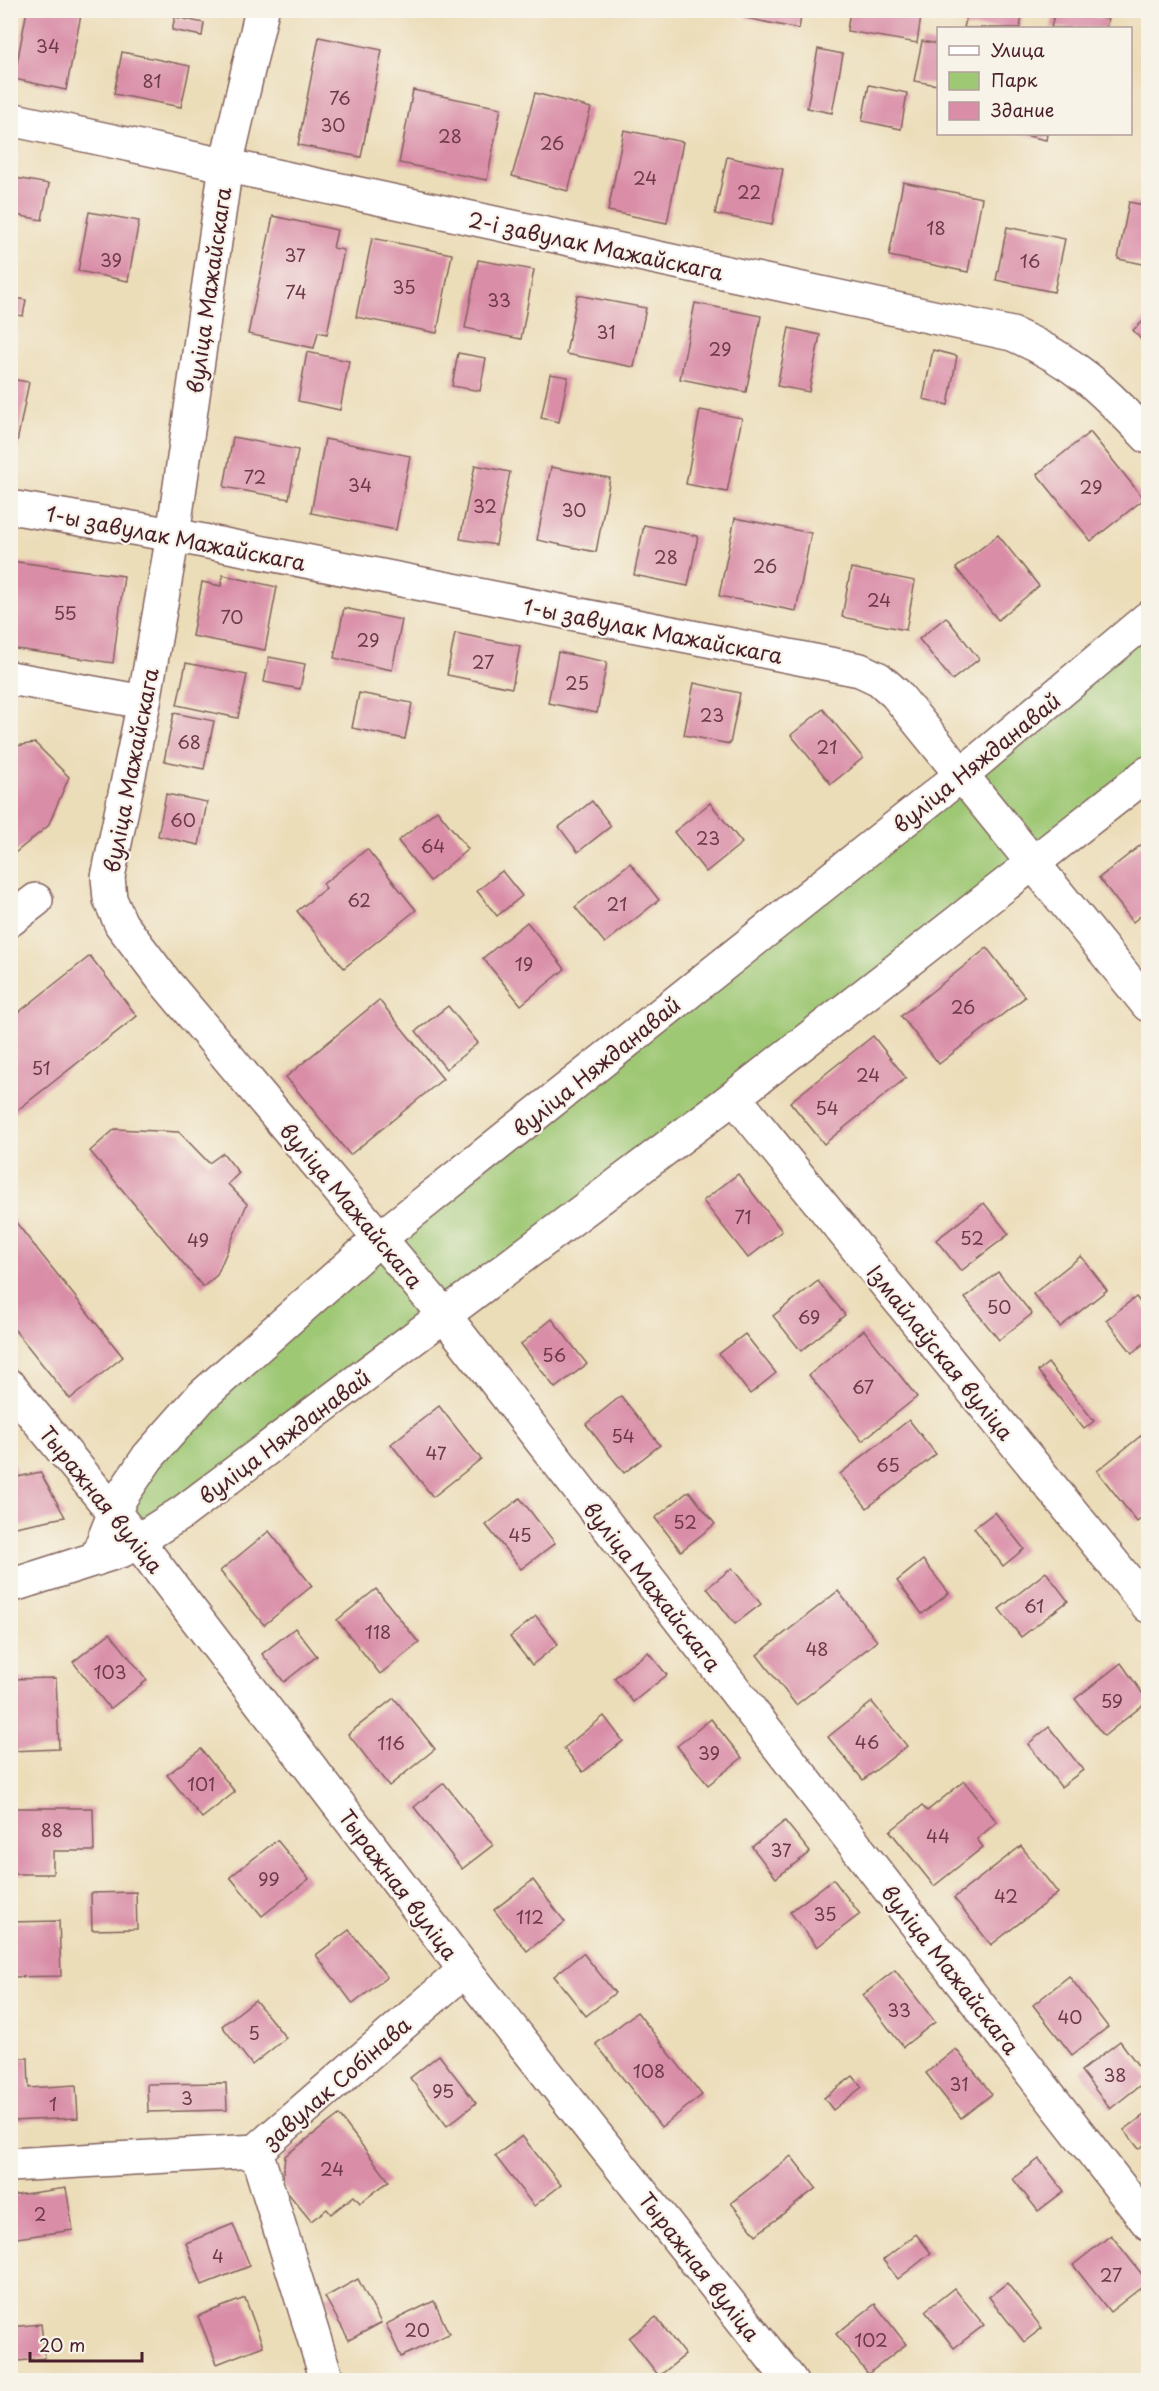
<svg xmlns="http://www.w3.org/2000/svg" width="1159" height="2391" font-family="'Playpen Sans',sans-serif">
  <rect width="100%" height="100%" fill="#f7f3e8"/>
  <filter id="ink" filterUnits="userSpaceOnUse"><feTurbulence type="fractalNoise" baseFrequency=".0167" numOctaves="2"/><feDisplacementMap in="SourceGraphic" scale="12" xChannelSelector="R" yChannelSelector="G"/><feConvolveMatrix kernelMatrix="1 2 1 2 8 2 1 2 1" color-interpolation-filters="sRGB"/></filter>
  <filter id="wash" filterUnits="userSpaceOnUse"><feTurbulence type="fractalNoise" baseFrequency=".008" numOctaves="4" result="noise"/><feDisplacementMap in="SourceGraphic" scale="24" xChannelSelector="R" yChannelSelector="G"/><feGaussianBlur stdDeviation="1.35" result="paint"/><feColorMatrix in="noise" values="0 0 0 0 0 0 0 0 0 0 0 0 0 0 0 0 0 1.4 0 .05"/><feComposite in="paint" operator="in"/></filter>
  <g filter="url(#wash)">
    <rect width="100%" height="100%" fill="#ecddb9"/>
    <polygon fill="#9fc874" stroke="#747450" stroke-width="1.5" points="1148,618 1148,773 153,1533 121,1497 171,1428"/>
    <g id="blocks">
      <g fill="#d98da7">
        <polygon points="27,10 82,10 66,90 14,79"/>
        <polygon points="747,10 802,10 799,29 746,18"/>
        <polygon points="850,10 922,10 917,43 847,31"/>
        <polygon points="968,10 1023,10 1020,28 964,28"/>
        <polygon points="1055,10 1108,19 1106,28 1051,28"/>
        <polygon points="175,17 204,23 202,36 172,30"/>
        <polygon points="319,37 382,50 361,157 298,145"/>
        <polygon points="922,41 938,44 938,85 914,81"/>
        <polygon points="818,49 843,54 832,113 807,108"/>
        <polygon points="122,52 190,66 181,107 114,94"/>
        <polygon points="869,85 907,93 901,129 862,121"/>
        <polygon points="413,90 501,108 487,180 399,163"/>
        <polygon points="535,93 591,108 568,191 512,176"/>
        <polygon points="624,130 683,142 667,223 608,211"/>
        <polygon points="1019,134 1047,134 1046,140"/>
        <polygon points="727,157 783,169 772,225 715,214"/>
        <polygon points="10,177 49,184 42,220 10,214"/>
        <polygon points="903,182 982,198 968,272 889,256"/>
        <polygon points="1129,202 1148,206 1148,265 1118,259"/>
        <polygon points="89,212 139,221 128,281 78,271"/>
        <polygon points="273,216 337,230 333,248 344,250 327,334 318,332 314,348 248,334"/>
        <polygon points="1007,227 1065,239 1054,292 996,280"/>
        <polygon points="372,238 452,254 437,333 356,317"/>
        <polygon points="478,260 534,270 521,339 465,328"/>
        <polygon points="577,295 646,308 634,367 566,354"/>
        <polygon points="10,297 26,300 23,316 10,314"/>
        <polygon points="695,303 761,316 746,392 680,379"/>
        <polygon points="1148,317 1148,348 1133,330"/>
        <polygon points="789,328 820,335 809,392 777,386"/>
        <polygon points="933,350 957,356 948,405 923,399"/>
        <polygon points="307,352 349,361 340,410 298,401"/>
        <polygon points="458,353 486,358 480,391 452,386"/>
        <polygon points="550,374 568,377 559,422 541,418"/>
        <polygon points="10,379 29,382 13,462 10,461"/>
        <polygon points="700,410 742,418 727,492 686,484"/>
        <polygon points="1090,432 1144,499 1091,541 1037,474"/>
        <polygon points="233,437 298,450 289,499 224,487"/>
        <polygon points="325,439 410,456 396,530 311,513"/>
        <polygon points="475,465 510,472 496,545 460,539"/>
        <polygon points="551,467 610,478 596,552 537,540"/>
        <polygon points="735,518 811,533 796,611 719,596"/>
        <polygon points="644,525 698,536 688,586 634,575"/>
        <polygon points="998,535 1039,586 998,620 956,568"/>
        <polygon points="10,561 124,576 113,663 10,648"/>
        <polygon points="851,568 915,581 906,630 842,617"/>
        <polygon points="223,575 277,587 265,650 192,636 202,582 221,586"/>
        <polygon points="344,608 402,620 392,670 334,658"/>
        <polygon points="946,617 979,659 952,680 919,639"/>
        <polygon points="455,633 520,646 512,688 447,675"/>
        <polygon points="558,652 607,662 597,713 548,703"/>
        <polygon points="269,657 305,664 300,689 264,682"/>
        <polygon points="186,663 247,675 238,718 177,705"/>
        <polygon points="694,683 740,693 730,744 684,735"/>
        <polygon points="359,693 412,703 405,739 352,728"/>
        <polygon points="823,709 863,758 831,784 791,735"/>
        <polygon points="174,713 214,721 204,769 164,761"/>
        <polygon points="35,743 69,777 48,826 10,857 10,747"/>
        <polygon points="166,794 207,802 199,845 158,836"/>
        <polygon points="592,801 611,826 578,852 559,827"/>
        <polygon points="710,803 742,843 706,872 674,832"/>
        <polygon points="437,810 468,849 430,881 398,841"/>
        <polygon points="1142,844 1148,852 1148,910 1133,922 1099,878"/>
        <polygon points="367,849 416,910 344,968 297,911 326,888 323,884"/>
        <polygon points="630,863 659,900 605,943 575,907"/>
        <polygon points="502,871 522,896 497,916 477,891"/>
        <polygon points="527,922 565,969 521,1005 483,958"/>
        <polygon points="987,948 1025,997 939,1064 901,1016"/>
        <polygon points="90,956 137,1016 10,1116 10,1019"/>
        <polygon points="379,1000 443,1079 350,1155 286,1077"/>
        <polygon points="448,1006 478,1043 446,1069 416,1031"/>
        <polygon points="873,1036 906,1078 824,1144 790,1102"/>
        <polygon points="115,1129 179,1132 209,1163 223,1153 239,1173 228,1184 247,1204 217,1275 203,1287 90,1151"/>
        <polygon points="738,1174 782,1231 748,1258 703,1201"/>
        <polygon points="984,1203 1009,1234 961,1271 936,1240"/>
        <polygon points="10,1215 123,1357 70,1399 10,1324"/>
        <polygon points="1081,1256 1107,1290 1060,1327 1033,1294"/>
        <polygon points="998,1272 1032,1314 999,1340 965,1298"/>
        <polygon points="818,1281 845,1315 801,1351 773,1316"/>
        <polygon points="1136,1297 1148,1312 1148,1340 1132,1353 1106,1320"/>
        <polygon points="552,1319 587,1364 555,1388 521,1344"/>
        <polygon points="864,1330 917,1397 862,1441 809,1375"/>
        <polygon points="745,1334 776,1373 750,1394 719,1354"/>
        <polygon points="1048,1363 1094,1421 1084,1429 1038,1371"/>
        <polygon points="621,1396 660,1445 624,1473 586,1424"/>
        <polygon points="439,1406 481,1459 433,1497 391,1444"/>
        <polygon points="909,1420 936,1454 867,1508 840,1474"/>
        <polygon points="1148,1430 1148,1513 1137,1522 1097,1471"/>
        <polygon points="11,1454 17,1477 40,1472 65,1517 10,1528"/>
        <polygon points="689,1491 715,1524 681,1551 655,1518"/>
        <polygon points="520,1498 555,1543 521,1569 486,1525"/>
        <polygon points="995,1512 1024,1549 1003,1566 974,1528"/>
        <polygon points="269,1531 312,1586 264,1625 220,1571"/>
        <polygon points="923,1560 949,1593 922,1614 897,1581"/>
        <polygon points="732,1568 761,1604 735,1624 707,1588"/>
        <polygon points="1046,1572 1068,1601 1021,1637 999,1609"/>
        <polygon points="376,1589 419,1643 380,1674 337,1620"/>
        <polygon points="838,1591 877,1641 796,1705 757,1655"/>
        <polygon points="536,1616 558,1644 532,1665 510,1637"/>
        <polygon points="295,1628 317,1656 284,1682 262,1654"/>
        <polygon points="110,1633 147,1680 110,1709 73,1662"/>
        <polygon points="648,1652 667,1675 633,1702 614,1678"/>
        <polygon points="1121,1663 1148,1701 1104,1736 1075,1699"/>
        <polygon points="56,1678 59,1749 10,1751 10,1679"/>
        <polygon points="394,1698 435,1749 389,1786 348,1734"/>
        <polygon points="872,1702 907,1746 863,1780 828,1737"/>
        <polygon points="604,1716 623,1741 583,1772 564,1748"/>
        <polygon points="711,1719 742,1758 708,1785 677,1746"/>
        <polygon points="1049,1727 1083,1770 1061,1787 1028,1744"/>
        <polygon points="201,1749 235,1792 202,1818 167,1775"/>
        <polygon points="964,1781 997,1822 977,1839 983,1847 934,1886 890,1831 922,1806 927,1811"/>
        <polygon points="444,1783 493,1845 462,1869 414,1807"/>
        <polygon points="10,1808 93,1808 94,1851 53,1851 53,1874 10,1874"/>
        <polygon points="785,1821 810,1852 776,1878 752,1847"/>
        <polygon points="277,1840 309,1879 262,1916 230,1877"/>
        <polygon points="1021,1846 1058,1893 991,1945 954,1898"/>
        <polygon points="833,1879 860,1914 817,1947 790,1912"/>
        <polygon points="533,1880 565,1922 527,1951 494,1910"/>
        <polygon points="136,1892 137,1929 92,1930 91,1893"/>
        <polygon points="59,1921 61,1976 10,1977 10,1922"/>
        <polygon points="349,1930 387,1977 353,2004 316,1955"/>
        <polygon points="583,1953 615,1993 586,2016 554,1976"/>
        <polygon points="895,1970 935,2022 903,2047 863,1995"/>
        <polygon points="1069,1976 1108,2027 1072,2055 1033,2005"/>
        <polygon points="255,2000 286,2038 252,2065 222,2026"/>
        <polygon points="637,2012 702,2095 661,2127 596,2044"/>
        <polygon points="1120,2041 1148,2079 1110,2109 1081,2071"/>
        <polygon points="956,2049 992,2094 961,2118 926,2073"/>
        <polygon points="439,2055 476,2103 447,2126 410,2078"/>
        <polygon points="10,2058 28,2058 29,2088 76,2085 78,2118 10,2121"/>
        <polygon points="853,2076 862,2087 833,2110 824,2098"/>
        <polygon points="226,2083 227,2110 148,2112 147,2084"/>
        <polygon points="1147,2113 1148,2142 1139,2149 1124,2130"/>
        <polygon points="339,2115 389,2181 360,2203 354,2196 331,2214 327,2209 311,2221 282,2186 285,2156"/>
        <polygon points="522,2136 561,2185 534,2206 495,2156"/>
        <polygon points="791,2156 816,2188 756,2235 731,2203"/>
        <polygon points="1039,2159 1064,2191 1038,2211 1013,2179"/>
        <polygon points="66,2188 73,2230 10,2239 10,2196"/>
        <polygon points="233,2224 250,2266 202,2285 186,2243"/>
        <polygon points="916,2234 931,2253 898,2279 883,2260"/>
        <polygon points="1111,2235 1148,2282 1110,2312 1073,2265"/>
        <polygon points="358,2279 381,2323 349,2340 325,2297"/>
        <polygon points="1007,2283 1042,2328 1024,2342 989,2297"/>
        <polygon points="954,2288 984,2325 954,2348 925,2311"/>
        <polygon points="245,2298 263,2346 217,2364 198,2316"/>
        <polygon points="434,2301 449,2334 401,2357 386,2324"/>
        <polygon points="875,2304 906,2344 868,2374 836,2334"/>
        <polygon points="656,2317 685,2355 659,2376 629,2338"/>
        <polygon points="41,2324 45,2358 10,2362 10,2327"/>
      </g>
    </g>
  </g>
  <g filter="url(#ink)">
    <use href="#blocks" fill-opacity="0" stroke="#83625d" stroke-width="1.5"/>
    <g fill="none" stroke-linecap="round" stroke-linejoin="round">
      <defs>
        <g id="minor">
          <polyline points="262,10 226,165 173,535 144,702 108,877 110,899 121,924 165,982 444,1315 1148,2223"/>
          <path d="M10,119l1002,215c63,27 90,55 136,103"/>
          <polyline points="10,507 173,535 860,670 879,679 896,694 1148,1005"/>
          <polyline points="10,678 144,702"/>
          <polyline points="10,920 36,900"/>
          <polyline points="734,1097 1148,1606"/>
          <polyline points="10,1386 138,1542 465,1970 790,2380"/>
          <polyline points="96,1559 121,1497 148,1457 201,1397 380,1238 960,776 1148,618"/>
          <polyline points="10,1586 123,1550 183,1512 734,1097 1148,773"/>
          <polyline points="256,2151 327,2380"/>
          <polyline points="10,2165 256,2151 465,1970"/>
        </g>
      </defs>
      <use href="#minor" stroke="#83625d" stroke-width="36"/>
      <use href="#minor" stroke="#fff" stroke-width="33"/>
    </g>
  </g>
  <g text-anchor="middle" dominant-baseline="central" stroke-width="4.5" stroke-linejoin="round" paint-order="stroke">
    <g font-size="18" fill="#6e3a4a">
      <text x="48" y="45">34</text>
      <text x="152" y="80">81</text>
      <text x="340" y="97">76</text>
      <text x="333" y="124">30</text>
      <text x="450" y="135">28</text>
      <text x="552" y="142">26</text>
      <text x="645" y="177">24</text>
      <text x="749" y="191">22</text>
      <text x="936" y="227">18</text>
      <text x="295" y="254">37</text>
      <text x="111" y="259">39</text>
      <text x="1030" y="260">16</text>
      <text x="404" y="286">35</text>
      <text x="296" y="291">74</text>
      <text x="499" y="299">33</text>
      <text x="606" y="331">31</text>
      <text x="720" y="348">29</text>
      <text x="255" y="476">72</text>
      <text x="360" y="484">34</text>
      <text x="1091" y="486">29</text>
      <text x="485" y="505">32</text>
      <text x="574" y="509">30</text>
      <text x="666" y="556">28</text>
      <text x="765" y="565">26</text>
      <text x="879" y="599">24</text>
      <text x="65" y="612">55</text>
      <text x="232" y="616">70</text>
      <text x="368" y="639">29</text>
      <text x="483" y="661">27</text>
      <text x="577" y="682">25</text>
      <text x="712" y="714">23</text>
      <text x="189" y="741">68</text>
      <text x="827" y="746">21</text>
      <text x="183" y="819">60</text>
      <text x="708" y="837">23</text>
      <text x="433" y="845">64</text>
      <text x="359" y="899">62</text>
      <text x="617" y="903">21</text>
      <text x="524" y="963">19</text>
      <text x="963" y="1006">26</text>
      <text x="41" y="1067">51</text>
      <text x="868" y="1074">24</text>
      <text x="827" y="1107">54</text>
      <text x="743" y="1216">71</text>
      <text x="972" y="1237">52</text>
      <text x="198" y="1239">49</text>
      <text x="999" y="1306">50</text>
      <text x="809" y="1316">69</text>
      <text x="554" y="1354">56</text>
      <text x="863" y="1386">67</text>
      <text x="623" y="1435">54</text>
      <text x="436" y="1452">47</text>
      <text x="888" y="1464">65</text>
      <text x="685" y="1521">52</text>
      <text x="520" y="1534">45</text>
      <text x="1034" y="1605">61</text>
      <text x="378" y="1631">118</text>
      <text x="817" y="1648">48</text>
      <text x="110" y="1671">103</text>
      <text x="1112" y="1700">59</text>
      <text x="867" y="1741">46</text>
      <text x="391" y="1742">116</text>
      <text x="709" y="1752">39</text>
      <text x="201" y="1783">101</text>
      <text x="52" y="1829">88</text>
      <text x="938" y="1835">44</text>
      <text x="781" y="1849">37</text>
      <text x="269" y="1878">99</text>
      <text x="1006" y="1895">42</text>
      <text x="825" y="1913">35</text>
      <text x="530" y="1916">112</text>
      <text x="899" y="2009">33</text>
      <text x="1070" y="2016">40</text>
      <text x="254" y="2032">5</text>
      <text x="649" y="2070">108</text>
      <text x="1115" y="2074">38</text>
      <text x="959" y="2083">31</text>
      <text x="443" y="2090">95</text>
      <text x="187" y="2097">3</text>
      <text x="53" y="2103">1</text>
      <text x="332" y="2168">24</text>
      <text x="40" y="2213">2</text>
      <text x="218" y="2255">4</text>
      <text x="1111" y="2274">27</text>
      <text x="417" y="2329">20</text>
      <text x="871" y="2339">102</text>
    </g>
    <g font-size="21" fill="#4a1f2b" stroke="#f7f3e8">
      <text transform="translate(596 245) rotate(12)">2-і завулак Мажайскага</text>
      <text transform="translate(208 290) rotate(-82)">вуліца Мажайскага</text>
      <text transform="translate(176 537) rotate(11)">1-ы завулак Мажайскага</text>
      <text transform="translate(653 630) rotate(11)">1-ы завулак Мажайскага</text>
      <text transform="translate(976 762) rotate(-39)">вуліца Няжданавай</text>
      <text transform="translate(130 770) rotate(-79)">вуліца Мажайскага</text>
      <text transform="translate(596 1066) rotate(-39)">вуліца Няжданавай</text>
      <text transform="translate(352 1205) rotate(50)">вуліца Мажайскага</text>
      <text transform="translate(941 1352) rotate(51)">Ізмайлаўская вуліца</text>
      <text transform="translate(284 1436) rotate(-37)">вуліца Няжданавай</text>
      <text transform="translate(102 1499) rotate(51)">Тыражная вуліца</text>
      <text transform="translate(653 1586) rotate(52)">вуліца Мажайскага</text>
      <text transform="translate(399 1884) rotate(53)">Тыражная вуліца</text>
      <text transform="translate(951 1969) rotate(52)">вуліца Мажайскага</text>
      <text transform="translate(336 2082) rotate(-41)">завулак Собінава</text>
      <text transform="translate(700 2266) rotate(52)">Тыражная вуліца</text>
    </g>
  </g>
  <rect width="1159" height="2391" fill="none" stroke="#f7f3e8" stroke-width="36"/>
  <rect x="937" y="27" width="195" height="108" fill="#f7f3e8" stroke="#b29e9c" stroke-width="1.5"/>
  <rect x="949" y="46" width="30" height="9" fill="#ffffff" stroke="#b29e9c" stroke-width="1.5"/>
  <text x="991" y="57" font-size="18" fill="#4a1f2b">Улица</text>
  <rect x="949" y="72" width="30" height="18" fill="#9fc874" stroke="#b29e9c" stroke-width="1.5"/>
  <text x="991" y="87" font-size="18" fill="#4a1f2b">Парк</text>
  <rect x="949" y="102" width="30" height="18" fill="#d98da7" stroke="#b29e9c" stroke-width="1.5"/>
  <text x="991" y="117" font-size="18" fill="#4a1f2b">Здание</text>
  <path d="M30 2352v9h112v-9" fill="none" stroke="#4a1f2b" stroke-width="3"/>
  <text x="39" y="2352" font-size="18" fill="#4a1f2b" stroke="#f7f3e8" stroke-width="4.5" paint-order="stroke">20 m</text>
</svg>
